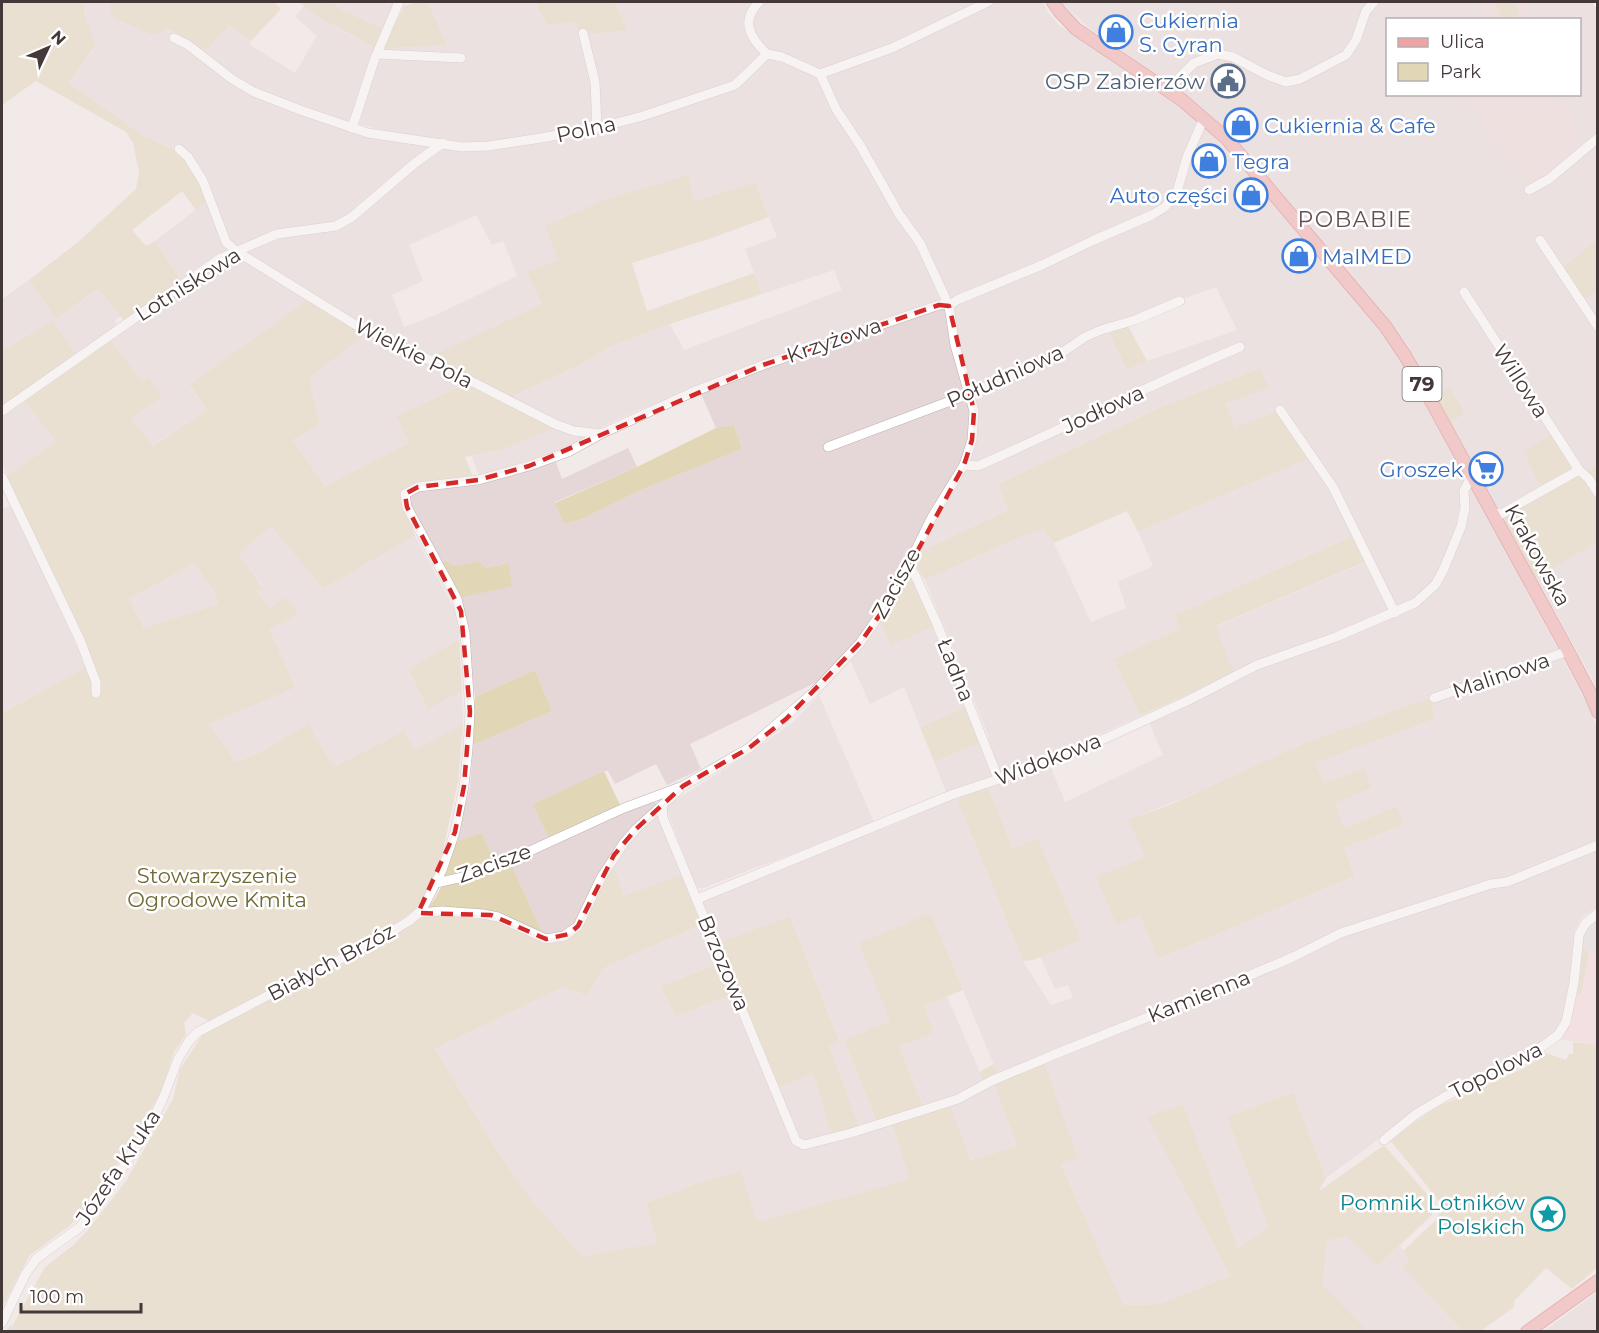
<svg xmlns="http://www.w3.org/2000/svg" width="1599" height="1333" font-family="Montserrat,sans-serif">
  <rect width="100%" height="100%" fill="#f2e9e9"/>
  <g fill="#e5d7d8" fill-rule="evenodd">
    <path d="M85,2h24l4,15 44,17 9,-6 40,23 23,-25 22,15 -2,3 46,29 22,-37 -22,-19 9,-11 33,22 38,20 -19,84 29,-1 -26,-7 23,-75 65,-4 -19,-43h107l12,24 29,-6 2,15 48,-4 -11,-29h428l5,10 11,13 127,86 25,22 68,76 97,117 22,31 39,66 153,286 8,22 -1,176 -15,10 -8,14 -5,64 -8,33 -32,26 -133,72 -70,52 -33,-86 -66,25 41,110 -30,21 -55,-143 -35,12 82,159 -71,28 -37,1 -61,-143 16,-4 -79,-83 -67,-162 -41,109 -46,18 33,82 -17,6 -31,-82 11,-5 -50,-125 -65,44 -64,26 14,31 63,-25 41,95 34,-14 21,68 58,-18 17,56 -152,43 -17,-52 -45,14 -49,19 11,40 -75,13 -50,-56 -32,-45 -65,-106 128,-62 24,9 15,-26 7,-5 100,-43 -6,-17v-6l119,-48 71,-26 63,-28 67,164 28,44 22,-7 -5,-13 -13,4 -15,-33 40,-17 -42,-101 -25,10 -26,-63 63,-20 15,37 98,-47 -14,-32 87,-43 -21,-53 151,-65 -16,-25 -174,78 4,14 -65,31 25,56 -96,43 -98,33 -12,-30 46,-19 9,-6 -64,-157 84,-38 34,-13 11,14 37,79 35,-14 -8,-26 35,-16 -15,-34 172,-74 -75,-30 -9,-24 42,-16 -8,-20 -99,39 -163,77 10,26 -93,44 -19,48 -15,21 54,3 32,80 -47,21 -16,-40 -34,17 -20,-44 -33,25 -2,-2 -125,61 11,25 -34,16 -11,-21 -41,20 -7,-13h-4l-70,33 15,35 -54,23 -13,-29 -28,9 16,-53 3,-44 79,-34 -17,-41 -60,27 -9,-73 -7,-26 48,-35 -21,5 -7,-7 -24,5 -9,-5 -6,1 -28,-50 -5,-18 39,-8 35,-4 -9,-26 29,-6 10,-53 71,-33 25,-16 63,-24 14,26 158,-60 -8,-20 -72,24 -17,-45 32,-12 -22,-55 -61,19 -6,-25 -142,50 12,34 -16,44 -74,79 -71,33 12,27 -84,43 -32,-46 27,-17 -11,-45 -120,8 18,24 -55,36 -21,-27 32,-23 -21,-13 -36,-50 -30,22 -55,-14 -19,10v-52l27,-19 27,39 44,-30 21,27 -6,5 2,4 65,-43 -27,-41 52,-40 -23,-47 -40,-18 -75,-53 27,-37 -12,-34zM476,215l16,30 11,-4 14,35 -77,37 -36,14 -12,-32 31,-14 -14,-36zM1216,287l21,43 -90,31 -20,9 -20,-40 -20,3zM698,387l18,41 18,-3 8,24 -99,40 -61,30 -18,5 -9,-22 82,-35 -9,-19 -66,31 -9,-25 40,-18 9,-9 35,-16zM1430,698l5,21 -119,44 8,20 40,-13 8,18 -38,15 10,25 53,-22 8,18 -61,24 11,28 -197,83 -18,-45 -44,-36 49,-21 -16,-37z"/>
    <polygon points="331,2 394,2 384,29 341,9"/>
    <path d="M1062,2h535v238l-36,28 21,31 15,-7v400l-5,-14 -185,-334 -164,-195 -27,-29 -18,-16 -109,-76 -22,-19zM1388,20h192v74h-192z"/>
    <polygon points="23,399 56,442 7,475 2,463 2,415"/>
    <polygon points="12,505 86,667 2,713 2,509"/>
    <polygon points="271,525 323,589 415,536 460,619 459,639 408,671 428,708 462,691 463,724 415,751 404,731 334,768 308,725 261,752 236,762 210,724 296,686 268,629 288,620 270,608 255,590 263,587 239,554"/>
    <polygon points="194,564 213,590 218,604 144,628 129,599"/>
    <polygon points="819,695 874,822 701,889 695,885 666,808 677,799 748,755 793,722"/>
    <polygon points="653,799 657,806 604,862 572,925 551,936 542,932 511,864"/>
    <polygon points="658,815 682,874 624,897 614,866 640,830"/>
    <polygon points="947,996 984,1082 959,1094 923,1107 899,1047 934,1033 924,1006"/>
    <polygon points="994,1084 1017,1146 971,1160 950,1105"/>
    <polygon points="1347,1236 1377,1267 1400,1246 1409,1259 1402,1267 1462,1331 1368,1331 1323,1285 1327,1241"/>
    <polygon points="1597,1292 1597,1331 1544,1331"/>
  </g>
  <polygon fill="#f1d6da" points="1597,918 1597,1045 1557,1039 1568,1026 1577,994 1586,928"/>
  <g fill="#ead4d4">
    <polygon points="1477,2 1527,2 1534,19 1488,19"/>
    <polygon points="1462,95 1563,95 1581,141 1530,187"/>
  </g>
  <g fill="#e1d6b6" fill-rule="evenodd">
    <polygon points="2,2 85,2 84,12 96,45 69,83 144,136 184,154 195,170 207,201 196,210 182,191 132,230 146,246 155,241 182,282 124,321 99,289 56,319 29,280 78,242 136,189 139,172 133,143 126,132 36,81 2,105"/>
    <polygon points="109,2 275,2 281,9 251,41 229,26 206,51 167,28 157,34 150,34 112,17"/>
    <polygon points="299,2 331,2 341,9 384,29 375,48 318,17"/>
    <polygon points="417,2 428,2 447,45 382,49 404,6"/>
    <polygon points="535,2 615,2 627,31 578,35 576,21 547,26"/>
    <polygon points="1495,2 1515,2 1520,15 1508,19 1502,19"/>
    <polygon points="688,175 694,201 755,182 769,217 712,238 632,263 647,311 754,273 762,294 670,324 607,348 582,364 511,397 430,357 542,304 527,272 558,260 545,226 607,199"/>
    <polygon points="1597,240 1597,292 1582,300 1561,268"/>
    <path d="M309,299l58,34 -58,45 11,46 -27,16 32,46 84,-43 -13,-27 72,-33 89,44 -56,23 -36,7 9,22 -73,14 14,43 -92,53 -52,-63 -32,28 24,34 -7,3 14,17 15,-11 13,15 -10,8 -19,9 27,58 -86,37 26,38 25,-10 47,-28 26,43 70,-36 11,19 48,-26 -5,58 -18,82 -23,43 -6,6 -17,11 -185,97 -16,-8 -9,10 2,12 -12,17 -12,37 -21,40 -29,43 -27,38 -17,17 -39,29 -27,52v-595l84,-46 7,18 -1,9 6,5 1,-9 -92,-215 49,-33 -33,-43 87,-60 32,43 7,-4 14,18 -32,23 22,27 54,-36 -18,-25zM194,564l19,26 5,14 -74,24 -15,-29z"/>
    <polygon points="53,321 76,355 2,408 2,351"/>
    <polygon points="1127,324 1147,361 1127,370 1107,330"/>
    <polygon points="1260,368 1269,388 1226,404 1235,428 1277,411 1310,458 1138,532 1127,511 1054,543 1043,529 1009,542 925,580 912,561 915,554 1008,510 998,484 1161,407"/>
    <polygon points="1450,388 1465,413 1451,422 1435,397"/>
    <polygon points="734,425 742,449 643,489 582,519 564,524 555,503 637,467 716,428"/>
    <polygon points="1551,434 1576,476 1597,464 1597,542 1536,578 1501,514 1543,492 1523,451"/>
    <polygon points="1350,537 1355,537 1367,561 1216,626 1234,674 1140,716 1114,659 1180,629 1175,615"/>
    <polygon points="446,561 455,566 479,561 486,568 508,563 512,586 459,598 440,562"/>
    <polygon points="909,570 935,626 891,645 881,623 896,602"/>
    <polygon points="459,639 462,691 428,709 408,670"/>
    <polygon points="535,670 552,711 473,745 475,697"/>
    <polygon points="1430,698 1435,719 1316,763 1324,783 1364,769 1372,788 1335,803 1344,828 1397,806 1405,824 1344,848 1355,876 1158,959 1140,915 1116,924 1096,877 1145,857 1128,820 1167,806 1308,742"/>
    <polygon points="967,706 980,743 934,762 920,727"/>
    <polygon points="604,771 621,807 549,839 533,804"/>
    <polygon points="987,785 1013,848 1038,838 1081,940 1033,960 1023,961 956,797"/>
    <polygon points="635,824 640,830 614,866 624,896 682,874 704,924 609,965 602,970 587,996 563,987 435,1049 500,1155 532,1200 582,1256 657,1243 646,1203 695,1184 741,1170 757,1222 909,1179 892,1123 950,1105 971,1160 1017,1146 992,1079 984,1082 979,1072 994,1064 998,1075 1042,1057 1078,1158 1061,1163 1123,1305 1159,1304 1230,1276 1147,1117 1183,1104 1238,1248 1268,1227 1227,1117 1293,1092 1326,1178 1319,1191 1384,1145 1426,1193 1433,1206 1432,1215 1377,1267 1347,1236 1327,1241 1323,1285 1368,1331 9,1332 45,1267 72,1246 88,1230 126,1181 173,1099 180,1069 203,1034 382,944 423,914 434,900 444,882 511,864 542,932 551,936 572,925 604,862"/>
    <polygon points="482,833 495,862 453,877 445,876 454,842"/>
    <polygon points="931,913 963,990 924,1006 934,1033 899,1047 923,1107 877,1122 844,1040 890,1021 859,943"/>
    <polygon points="790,916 840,1042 829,1046 860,1128 832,1136 813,1073 778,1088 717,944"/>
    <polygon points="1580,949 1589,951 1581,995 1577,994"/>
    <polygon points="721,962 733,994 675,1017 661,986"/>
    <polygon points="1573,1042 1597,1045 1597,1268 1572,1289 1546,1268 1514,1301 1514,1307 1481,1331 1462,1331 1402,1267 1409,1259 1403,1251 1438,1218 1440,1210 1439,1201 1390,1140 1435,1108 1526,1067 1546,1053 1566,1060 1569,1054 1573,1054"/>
  </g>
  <g fill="#ded9d9">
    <polygon points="1498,474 1502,480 1494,486 1500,496 1509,490 1514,498 1499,508 1484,483"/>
    <polygon points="1597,918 1597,952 1580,949 1582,937"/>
  </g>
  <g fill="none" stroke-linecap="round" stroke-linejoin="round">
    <polyline stroke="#ace7d5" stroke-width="2" points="8,1332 11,1326"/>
    <defs>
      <g id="minor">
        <path d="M759,2c-19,19 -9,36 8,52"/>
        <polyline points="1597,2 1598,4"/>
        <polyline points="583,33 595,82 597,128"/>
        <polyline points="174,38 188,45 232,79 254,92 300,110 368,133 462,147 488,146 541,138 597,128 643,116 735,85 767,54 782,57 820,74 892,48 988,2"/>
        <polyline points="378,54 461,58"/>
        <polyline points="1168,91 1180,77 1194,63 1218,54 1233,57 1267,75 1286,82 1300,79 1346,55 1356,40 1366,11 1374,2"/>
        <polyline points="352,128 375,58 399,2"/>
        <polyline points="179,149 188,157 203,181 226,242 236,251 354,324 424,357 555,424 574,431 601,434"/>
        <polyline points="1529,190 1549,179 1598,138"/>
        <polyline points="1540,240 1598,327"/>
        <polyline points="1464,292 1579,470 1589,479 1598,493"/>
        <polyline points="1280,410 1333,487 1395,613"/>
        <polyline points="2,411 219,259 277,234 336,226 352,217 415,163 443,143"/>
        <polyline points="828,447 969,394 1060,354 1085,337 1101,330 1135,320 1180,301"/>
        <path d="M964,465l14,1c88,-39 174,-82 262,-119"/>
        <polyline points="2,477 80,640 96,682 96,693"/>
        <polyline points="1494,515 1499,513 1501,514 1579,470"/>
        <polyline points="908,564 915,575 937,624 998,778"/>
        <polyline points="1434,698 1568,651"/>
        <polyline points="662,806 663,818 796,1141 804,1145 851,1133 958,1099 991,1081 1058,1053 1218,989 1293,957 1341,933 1491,884 1507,882 1598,845"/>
        <polyline points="436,883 472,875 495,867 624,808 683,786 749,748 815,691 860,643 893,596 932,517 964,465 972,440 974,411 955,345 949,306 920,243 899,214 860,145 836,109 820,74"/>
        <polyline points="697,899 951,795 1047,763 1082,749 1187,701 1257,665 1336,637 1415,603 1435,585 1443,571 1461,527 1465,508 1464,491 1469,481 1473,478"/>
        <polyline points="418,913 442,911 483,914 498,917 546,939 564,936 578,926 601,878 623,844 636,829 679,790"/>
        <polyline points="1384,1140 1416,1114 1446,1096 1525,1059 1558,1035 1566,1022 1574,983 1579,935 1585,924 1598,913"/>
        <polyline points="2,1323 25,1275 36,1259 80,1227 117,1176 148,1130 164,1096 178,1059 189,1041 198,1032 288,985 371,944 409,921 422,910 442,870 455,832 464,786 468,749 470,712 465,633 457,599 407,507 405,494 418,487 478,480 529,466 568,452 601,434 693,392 763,365 939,305 944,304 949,306 957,300 1042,265 1094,240 1152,215 1165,207 1177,192 1187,157 1204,118"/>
      </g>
      <g id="major">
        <polyline points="1053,2 1060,12 1076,29 1182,100 1226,138 1385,326 1404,354 1425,390 1568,651 1590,693 1598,712"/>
        <polyline points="1527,1332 1598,1281"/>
      </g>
    </defs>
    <use href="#minor" stroke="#bfafb0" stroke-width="10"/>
    <use href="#major" stroke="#d57476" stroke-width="14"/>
    <use href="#minor" stroke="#fff" stroke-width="9"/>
    <use href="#major" stroke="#f2a2a3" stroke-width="12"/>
  </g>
  <path d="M0 0H1599V1333H0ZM939,305l10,1 25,105 -2,29 -8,25 -71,131 -33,47 -74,76 -37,29 -66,38 -47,43 -22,26 -36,71 -9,8 -23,5 -55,-24 -73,-2 37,-81 9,-46 6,-74 -9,-101 -54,-104 -2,-13 13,-7 60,-7 51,-14 234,-101z" fill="#f2e9e9" fill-opacity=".55" fill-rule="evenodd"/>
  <path fill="none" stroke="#d62828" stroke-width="4.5" stroke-dasharray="12 8" stroke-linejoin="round" d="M939,305l10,1 25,105 -2,29 -8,25 -71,131 -33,47 -74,76 -37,29 -66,38 -47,43 -22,26 -36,71 -9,8 -23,5 -55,-24 -73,-2 37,-81 9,-46 6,-74 -9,-101 -54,-104 -2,-13 13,-7 60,-7 51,-14 234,-101z"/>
  <defs>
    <symbol id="shop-ring" viewBox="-11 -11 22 22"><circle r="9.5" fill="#fff" stroke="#3f7fe0" stroke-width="1.5"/><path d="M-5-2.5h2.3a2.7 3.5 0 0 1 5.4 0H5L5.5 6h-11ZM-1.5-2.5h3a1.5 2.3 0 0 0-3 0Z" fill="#3f7fe0"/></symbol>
    <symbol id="civic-ring" viewBox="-11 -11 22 22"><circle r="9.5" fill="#fff" stroke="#5c6f8a" stroke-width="1.5"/><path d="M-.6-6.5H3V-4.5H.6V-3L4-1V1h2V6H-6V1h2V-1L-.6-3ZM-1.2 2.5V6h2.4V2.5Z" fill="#5c6f8a"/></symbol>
    <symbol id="supermarket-ring" viewBox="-11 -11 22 22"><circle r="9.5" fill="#fff" stroke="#3f7fe0" stroke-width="1.5"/><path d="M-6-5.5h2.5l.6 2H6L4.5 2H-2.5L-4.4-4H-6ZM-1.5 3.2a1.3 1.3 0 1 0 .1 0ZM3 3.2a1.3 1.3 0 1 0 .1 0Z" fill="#3f7fe0"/></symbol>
    <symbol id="sight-ring" viewBox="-11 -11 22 22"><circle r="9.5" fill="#fff" stroke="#0f9aa8" stroke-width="1.5"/><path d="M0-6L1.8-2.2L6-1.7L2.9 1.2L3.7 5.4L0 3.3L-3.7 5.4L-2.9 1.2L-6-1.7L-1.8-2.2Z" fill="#0f9aa8"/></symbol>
  </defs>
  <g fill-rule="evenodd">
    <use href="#shop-ring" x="1097" y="13" width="38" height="38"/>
    <use href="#civic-ring" x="1209" y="62" width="38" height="38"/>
    <use href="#shop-ring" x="1222" y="106" width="38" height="38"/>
    <use href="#shop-ring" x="1190" y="142" width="38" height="38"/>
    <use href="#shop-ring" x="1232" y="176" width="38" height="38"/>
    <use href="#shop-ring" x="1280" y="237" width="38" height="38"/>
    <use href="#supermarket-ring" x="1467" y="450" width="38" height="38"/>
    <use href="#sight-ring" x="1529" y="1195" width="38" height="38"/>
  </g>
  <g text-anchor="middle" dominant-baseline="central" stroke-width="5" stroke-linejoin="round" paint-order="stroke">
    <rect fill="#fff" stroke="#7d7474" stroke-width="1.5" x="1402.5" y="367" width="39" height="34" rx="4.5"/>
    <g font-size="20" font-weight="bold" fill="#453839">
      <text x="1422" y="384">79</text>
    </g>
    <g font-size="21" fill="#366cbe" stroke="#fff" text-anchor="start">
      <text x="1139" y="20">Cukiernia<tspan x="1139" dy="24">S. Cyran</tspan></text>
      <text x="1264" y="125">Cukiernia &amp; Cafe</text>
      <text x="1232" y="161">Tegra</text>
      <text x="1228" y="195" text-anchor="end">Auto części</text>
      <text x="1322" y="256">MalMED</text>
      <text x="1463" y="469" text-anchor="end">Groszek</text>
    </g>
    <g font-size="21" fill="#4e5e75" stroke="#fff" text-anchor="end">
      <text x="1205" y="81">OSP Zabierzów</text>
    </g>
    <g font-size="21" fill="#453839" stroke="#fff">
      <text transform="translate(586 129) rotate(-12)">Polna</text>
      <text transform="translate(188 284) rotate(-32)">Lotniskowa</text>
      <text transform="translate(834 340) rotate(-19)">Krzyżowa</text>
      <text transform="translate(414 353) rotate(27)">Wielkie Pola</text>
      <text transform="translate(1005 376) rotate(-24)">Południowa</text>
      <text transform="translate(1521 381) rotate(57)">Willowa</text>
      <text transform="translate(1103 409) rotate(-25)">Jodłowa</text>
      <text transform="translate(1538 555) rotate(61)">Krakowska</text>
      <text transform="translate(896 583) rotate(-61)">Zacisze</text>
      <text transform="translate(956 670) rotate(68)">Ładna</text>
      <text transform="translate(1501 675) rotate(-19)">Malinowa</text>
      <text transform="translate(1048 759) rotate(-21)">Widokowa</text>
      <text transform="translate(494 863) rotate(-20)">Zacisze</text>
      <text transform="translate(331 962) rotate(-28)">Białych Brzóz</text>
      <text transform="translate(724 963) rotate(67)">Brzozowa</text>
      <text transform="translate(1199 996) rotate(-22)">Kamienna</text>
      <text transform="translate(1496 1070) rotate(-27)">Topolowa</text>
      <text transform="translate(118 1167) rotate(-56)">Józefa Kruka</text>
    </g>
    <g font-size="21" fill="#706932" stroke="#fff">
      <text x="217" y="875">Stowarzyszenie<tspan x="217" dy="24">Ogrodowe Kmita</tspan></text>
    </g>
    <g font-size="21" fill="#0d838f" stroke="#fff" text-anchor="end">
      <text x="1525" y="1202">Pomnik Lotników<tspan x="1525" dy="24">Polskich</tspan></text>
    </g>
    <g font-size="22" letter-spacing="1.5" fill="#665053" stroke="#fff">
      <text x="1355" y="219">POBABIE</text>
    </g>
  </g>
  <rect width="1599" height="1333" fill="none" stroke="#453839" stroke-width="6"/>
  <rect x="1386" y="18" width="195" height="78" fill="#ffffff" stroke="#b5afb0" stroke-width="1.5"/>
  <rect x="1398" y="38" width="30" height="9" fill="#f2a2a3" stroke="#b5afb0" stroke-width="1.5"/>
  <text x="1440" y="48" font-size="18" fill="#453839">Ulica</text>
  <rect x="1398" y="63" width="30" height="18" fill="#e1d6b6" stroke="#b5afb0" stroke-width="1.5"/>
  <text x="1440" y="78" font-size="18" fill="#453839">Park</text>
  <g transform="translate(48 48) rotate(46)" stroke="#ffffff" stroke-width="4.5" paint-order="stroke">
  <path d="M0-4.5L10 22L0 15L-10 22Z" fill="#453839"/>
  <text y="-9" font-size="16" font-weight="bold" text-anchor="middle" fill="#453839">N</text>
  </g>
  <path d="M21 1303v9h120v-9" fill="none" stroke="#453839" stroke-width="3"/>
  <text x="30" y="1303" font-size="18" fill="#453839" stroke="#ffffff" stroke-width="4.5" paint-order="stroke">100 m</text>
</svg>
